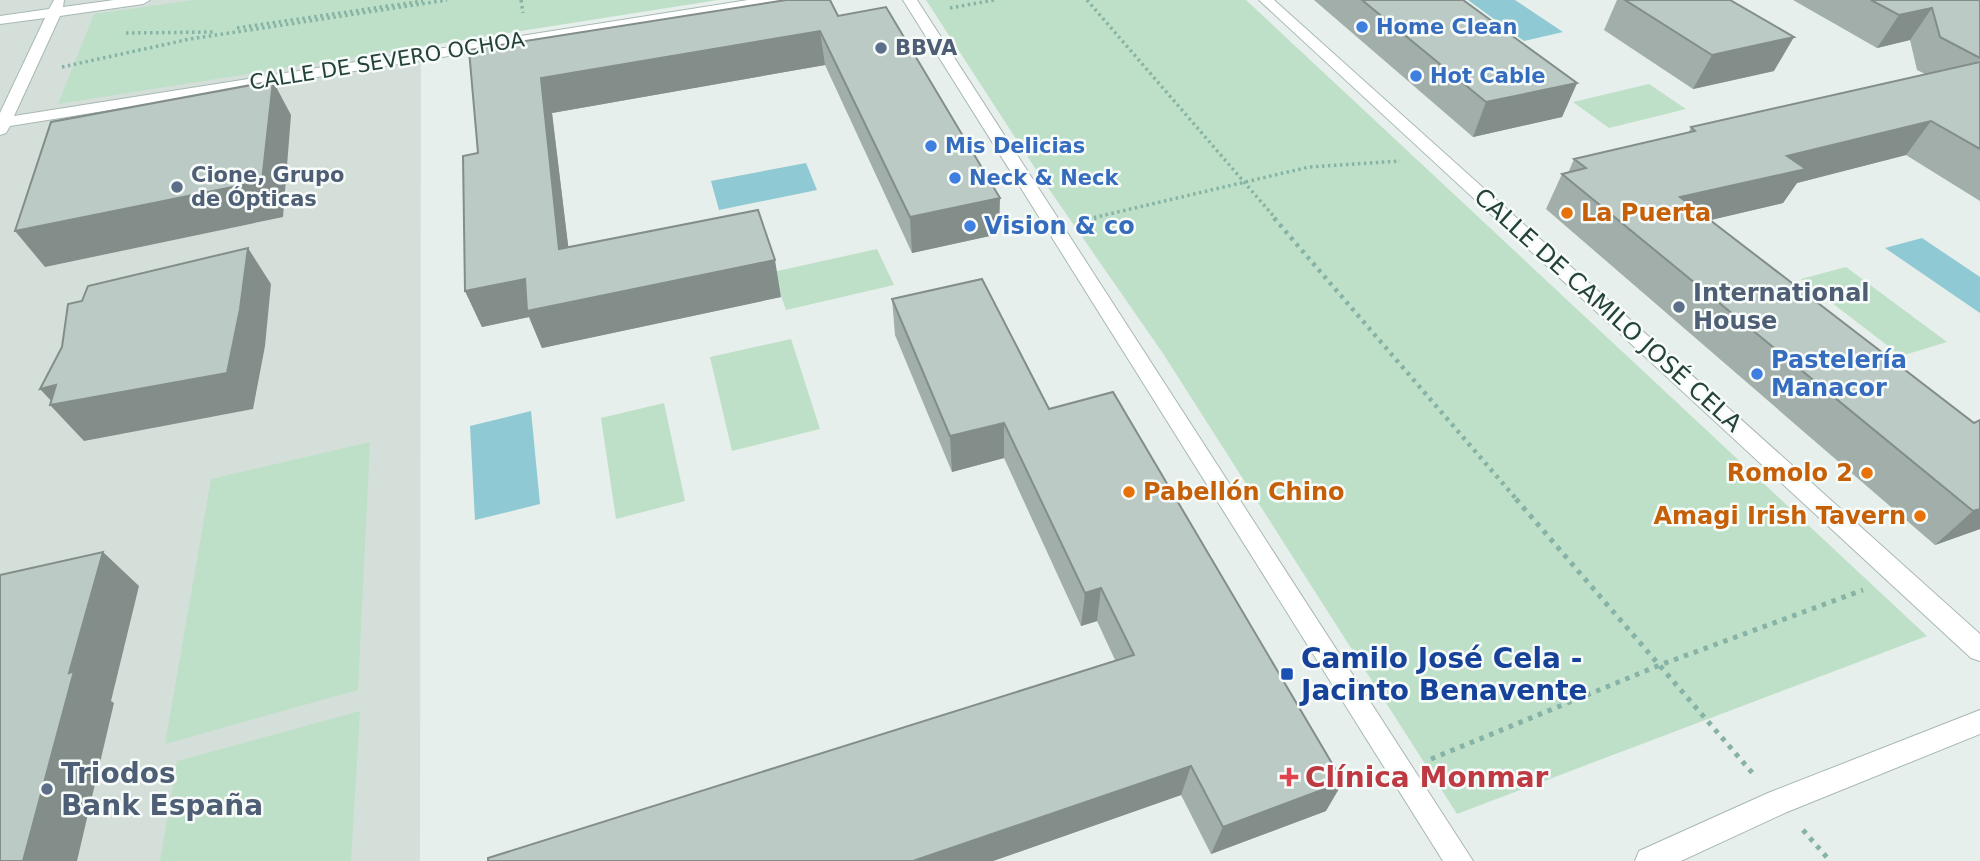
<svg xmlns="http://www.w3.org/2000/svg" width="1980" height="861" font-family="'DejaVu Sans',sans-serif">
  <rect width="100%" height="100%" fill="#e6efeb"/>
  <polygon fill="#d4dfda" points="0,0 421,0 420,861 0,861"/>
  <g fill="#bfe0c8">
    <polygon points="193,0 718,0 58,104 94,14"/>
    <polygon points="926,0 1246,0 1927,636 1457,814 1162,352 1044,182"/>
    <polygon points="1649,84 1686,109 1609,128 1573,102"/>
    <polygon points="877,249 894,285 786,310 773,272"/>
    <polygon points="1846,267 1947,342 1901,356 1801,279"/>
    <polygon points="791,339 820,429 732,451 710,357"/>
    <polygon points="664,403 685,501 616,519 601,418"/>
    <polygon points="370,442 358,690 165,744 211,479"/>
    <polygon points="360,711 351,861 160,861 177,761"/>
  </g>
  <g fill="#8ec9d4">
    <polygon points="1468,0 1515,0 1563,32 1524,41"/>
    <polygon points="806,163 817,190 719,210 711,181"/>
    <polygon points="1922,238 1980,277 1980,313 1885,248"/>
    <polygon points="531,411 540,504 475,520 470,426"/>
  </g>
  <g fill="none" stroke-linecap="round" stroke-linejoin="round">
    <defs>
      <g id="minor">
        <polygon points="54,0 64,0 63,7 114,0 150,0 143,4 60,16 14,116 748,0 781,0 774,4 10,126 6,133 0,135 0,113 45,18 0,24 0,16 49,9"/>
        <polygon points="903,0 917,0 1473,861 1443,861"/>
        <polygon points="1259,0 1274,0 1980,634 1980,661 1971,658"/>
        <polygon points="1980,710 1980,734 1787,812 1681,861 1635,861 1639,851 1768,793"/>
      </g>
    </defs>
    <use href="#minor" stroke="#a8b8b2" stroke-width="2"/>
    <g stroke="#86b3a5" stroke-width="3.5" stroke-dasharray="2.5 3.5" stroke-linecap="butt">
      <polyline points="521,0 523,13"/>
      <polyline points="1087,0 1276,219"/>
      <polyline points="950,8 994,0"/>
      <polyline points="237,28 423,1"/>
      <polyline points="126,33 215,32"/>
      <polyline points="62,67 190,39 447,0"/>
      <polyline points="1088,219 1309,167 1400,161"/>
    </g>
    <g stroke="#86b3a5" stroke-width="4.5" stroke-dasharray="3.5 5" stroke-linecap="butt">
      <polyline points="1274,218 1518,501"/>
      <polyline points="1086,220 1096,218"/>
    </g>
    <g stroke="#86b3a5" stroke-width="5" stroke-dasharray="4.5 6" stroke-linecap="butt">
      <polyline points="1516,499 1755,776"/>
      <polyline points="1431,759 1660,665 1863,590"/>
      <polyline points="1803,830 1830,861"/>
    </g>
    <use href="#minor" fill="#fff" fill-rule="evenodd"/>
  </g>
  <g fill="#a1aea9">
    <polygon points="1314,0 1463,0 1577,83 1562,117 1473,137"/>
    <polygon points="1617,0 1730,0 1774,71 1693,89 1604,30"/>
    <polygon points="1793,0 1980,0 1980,201 1906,155 1797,183 1783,203 1710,220 1974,423 1980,420 1980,529 1935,545 1546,209 1562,174 1568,173 1574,159 1689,132 1691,127 1925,74 1917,70 1910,40 1877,48"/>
    <polygon points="838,16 999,234 912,253 825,65 552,113 568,247 781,297 542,348 529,317 482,327 465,291 478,153 469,50"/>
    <polygon points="892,299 1049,409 1326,811 1211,854 1181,795 993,861 488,861 1115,660 1097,621 1081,626 1004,458 952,472 895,335"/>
  </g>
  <g fill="#838d89">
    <polygon points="1932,8 1910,40 1877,48 1899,15"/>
    <polygon points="820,31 825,65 552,113 573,285 559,249 541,78"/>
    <polygon points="1794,37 1774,71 1693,89 1712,55"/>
    <polygon points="273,81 291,115 283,217 45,267 15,231"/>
    <polygon points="1577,83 1562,117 1473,137 1486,102"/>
    <polygon points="1931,121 1906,155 1797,183 1783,203 1660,232 1680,197 1787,156"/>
    <polygon points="1000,198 999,234 912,253 910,217"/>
    <polygon points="248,248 271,284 265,346 253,409 84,441 50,405 54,404 40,389"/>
    <polygon points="775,260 781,297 542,348 529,317 482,327 465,291 525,279"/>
    <polygon points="1004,423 1004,458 952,472 950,436"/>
    <polygon points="1980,509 1980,529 1935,545 1973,511"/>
    <polygon points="103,552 139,586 111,701 114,703 77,861 23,861 69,673"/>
    <polygon points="1101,588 1097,621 1081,626 1085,593"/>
    <polygon points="1191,766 1181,795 993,861 913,861"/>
    <polygon points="1343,782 1326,811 1211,854 1223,827"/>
  </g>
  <g fill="#bbcac4" stroke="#838d89" stroke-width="2">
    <polygon points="786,0 830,0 838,16 886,7 1000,198 910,217 820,31 541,78 559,249 758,210 775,260 527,311 525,279 465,291 463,156 478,153 469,50"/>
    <polygon points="1362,0 1463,0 1577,83 1486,102"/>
    <polygon points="1625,0 1730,0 1794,37 1712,55"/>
    <polygon points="1871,0 1980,0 1980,58 1940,37 1932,8 1899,15"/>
    <polygon points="1980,62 1980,149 1931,121 1787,156 1806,169 1680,197 1974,423 1980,420 1980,509 1973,511 1562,174 1586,168 1574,159 1695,131 1691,127"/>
    <polygon points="273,81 262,181 15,231 51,122"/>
    <polygon points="248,248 240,309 227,373 50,405 56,385 40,389 62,347 68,304 82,301 88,286"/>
    <polygon points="982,279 1049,409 1113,392 1343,782 1223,827 1191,766 913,861 488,861 488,858 1134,655 1101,588 1085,593 1004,423 950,436 892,299"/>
    <polygon points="103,552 69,673 74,671 23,861 0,861 0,575"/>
  </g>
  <g fill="#3f7fe0" stroke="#f7fbf9" stroke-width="2.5">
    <circle cx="1362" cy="27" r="7"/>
    <circle cx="1416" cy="76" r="7"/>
    <circle cx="931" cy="146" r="7"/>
    <circle cx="955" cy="178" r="7"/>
    <circle cx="970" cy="226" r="7"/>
    <circle cx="1757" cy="374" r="7"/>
  </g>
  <g fill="#5c6f8a" stroke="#f7fbf9" stroke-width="2.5">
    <circle cx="881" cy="48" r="7"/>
    <circle cx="177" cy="187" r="7"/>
    <circle cx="1679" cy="307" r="7"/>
    <circle cx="47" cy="789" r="7"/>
  </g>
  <g fill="#e8710a" stroke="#f7fbf9" stroke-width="2.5">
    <circle cx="1567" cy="213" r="7"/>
    <circle cx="1867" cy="473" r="7"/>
    <circle cx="1129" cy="492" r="7"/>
    <circle cx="1920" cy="516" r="7"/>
  </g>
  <rect fill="#1a4fb4" stroke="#f7fbf9" stroke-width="2.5" x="1280" y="667" width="14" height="14" rx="3.5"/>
  <path fill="#e0444e" stroke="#f7fbf9" stroke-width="2.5" d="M1285.5 766.5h7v7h7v7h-7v7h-7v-7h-7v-7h7z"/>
  <g text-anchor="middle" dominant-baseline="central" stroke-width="5" stroke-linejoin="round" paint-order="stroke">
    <g font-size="21" font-weight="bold" fill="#366cbe" stroke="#f7fbf9" text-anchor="start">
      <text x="1376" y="27">Home Clean</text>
      <text x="1430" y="76">Hot Cable</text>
      <text x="945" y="146">Mis Delicias</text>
      <text x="969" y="178">Neck &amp; Neck</text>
    </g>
    <g font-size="21" font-weight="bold" fill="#4e5e75" stroke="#f7fbf9" text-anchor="start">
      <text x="895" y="48">BBVA</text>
      <text x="191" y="175">Cione, Grupo<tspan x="191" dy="24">de Ópticas</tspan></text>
    </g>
    <g font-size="21" fill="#24423a" stroke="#f7fbf9">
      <text transform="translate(387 61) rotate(-9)">CALLE DE SEVERO OCHOA</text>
    </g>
    <g font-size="24" font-weight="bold" fill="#c56008" stroke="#f7fbf9" text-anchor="start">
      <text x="1581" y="213">La Puerta</text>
      <text x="1853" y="473" text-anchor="end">Romolo 2</text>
      <text x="1143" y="492">Pabellón Chino</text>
      <text x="1906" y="516" text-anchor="end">Amagi Irish Tavern</text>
    </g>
    <g font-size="24" font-weight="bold" fill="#366cbe" stroke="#f7fbf9" text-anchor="start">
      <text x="984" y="226">Vision &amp; co</text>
      <text x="1771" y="360">Pastelería<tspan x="1771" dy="28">Manacor</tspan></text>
    </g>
    <g font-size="24" font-weight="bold" fill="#4e5e75" stroke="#f7fbf9" text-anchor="start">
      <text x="1693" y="293">International<tspan x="1693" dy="28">House</tspan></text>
    </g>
    <g font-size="24" fill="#24423a" stroke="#f7fbf9">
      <text transform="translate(1608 310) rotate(42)">CALLE DE CAMILO JOSÉ CELA</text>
    </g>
    <g font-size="28" font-weight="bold" fill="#164399" stroke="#f7fbf9" text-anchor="start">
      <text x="1301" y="658">Camilo José Cela -<tspan x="1301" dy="32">Jacinto Benavente</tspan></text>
    </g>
    <g font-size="28" font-weight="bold" fill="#4e5e75" stroke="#f7fbf9" text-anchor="start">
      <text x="61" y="773">Triodos<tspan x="61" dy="32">Bank España</tspan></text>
    </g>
    <g font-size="28" font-weight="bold" fill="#be3a42" stroke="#f7fbf9" text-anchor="start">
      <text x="1305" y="777">Clínica Monmar</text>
    </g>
  </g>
</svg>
